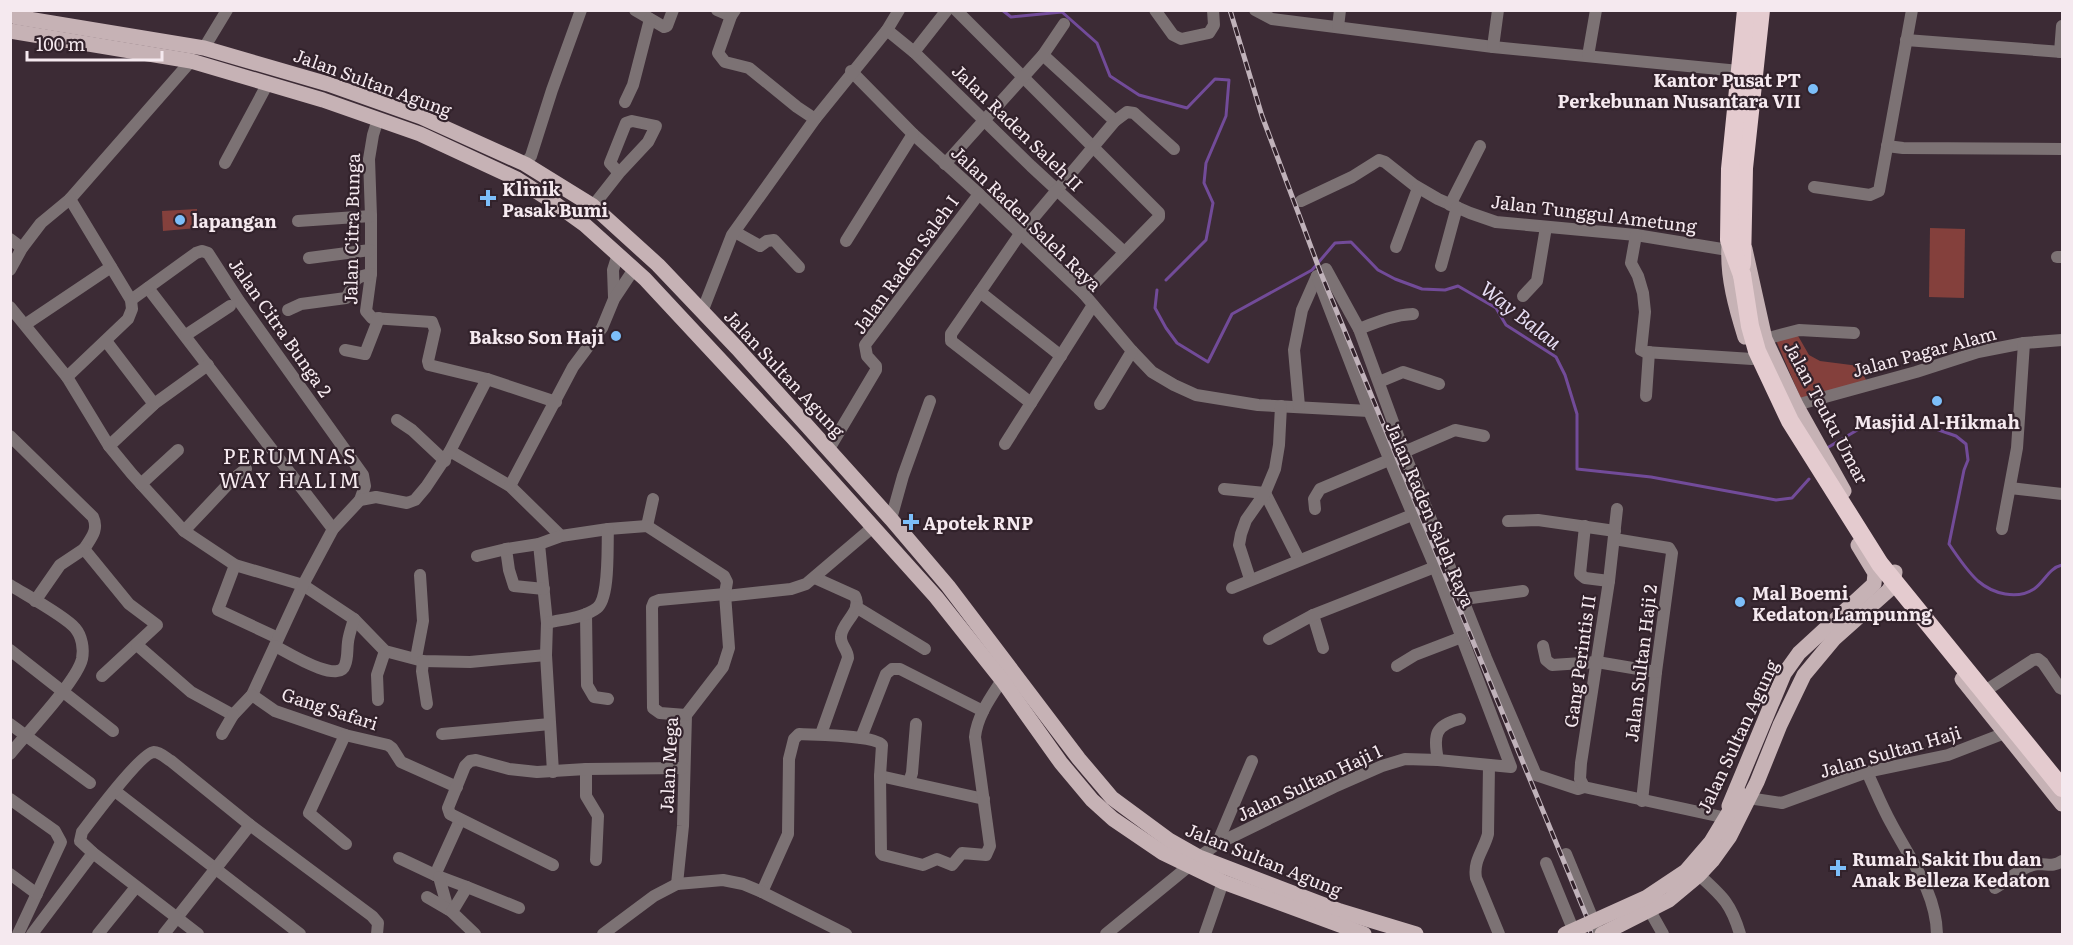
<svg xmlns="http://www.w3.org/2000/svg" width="2073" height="945" font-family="Literata,serif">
  <rect width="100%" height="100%" fill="#3c2b35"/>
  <g fill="#84403c">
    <polygon points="197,209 197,228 163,231 162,211"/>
    <polygon points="1930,228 1965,229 1964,298 1929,297"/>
    <polygon points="1797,334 1809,355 1820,361 1859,366 1868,384 1802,401 1775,338"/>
  </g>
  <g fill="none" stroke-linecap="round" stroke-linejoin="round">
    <g stroke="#724b99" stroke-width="3">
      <polyline points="1002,10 1011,17 1062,12 1097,43 1110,76 1139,95 1187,108 1215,79 1229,80 1226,116 1206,163 1204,183 1213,203 1206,240 1166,280"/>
      <polyline points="1157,290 1155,308 1166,328 1177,343 1208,362 1232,314 1312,270 1335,243 1351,242 1378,270 1395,279 1422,289 1445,290 1458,286 1496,308 1506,325 1556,357 1565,375 1577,414 1577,469 1651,477 1776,500 1792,498 1809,479"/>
      <path d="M1827,448l37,-22 29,4 37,-3 26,9 10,8 2,16 -4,10 -15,74c8,12 18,27 29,37 15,13 39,19 56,8 11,-8 15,-21 28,-24"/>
    </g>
    <g stroke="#7c7274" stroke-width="12">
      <polyline points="635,10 664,27 667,26 673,10"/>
      <polyline points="717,10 731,16"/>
      <polyline points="735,10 731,16 718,53 725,62 749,68 797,107 815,119"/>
      <polyline points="956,10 1159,213 1159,217 1084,294"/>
      <polyline points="1155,10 1173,35 1181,39 1209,33 1214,25 1213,10"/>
      <polyline points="1255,10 1272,19 1493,47 1739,71"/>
      <polyline points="1338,27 1340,10"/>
      <polyline points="887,30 914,52 1031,166 1124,252"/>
      <polyline points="1906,40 2062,52"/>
      <polyline points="1493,47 1498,10"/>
      <polyline points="204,48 227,10"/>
      <polyline points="914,52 947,10"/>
      <polyline points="2060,52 2062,26"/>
      <polyline points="1043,55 1115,121"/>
      <polyline points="1588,56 1596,10"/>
      <polyline points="851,71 913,134 979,194 1084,294 1132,351 1152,372 1174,385 1196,395 1258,405 1369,411"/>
      <polyline points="625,102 633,85 650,19"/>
      <polyline points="378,119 373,135 369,159 371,216 371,274 366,311 372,318 432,322 435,330 428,361 429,365 487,379 556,402"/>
      <polyline points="1887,146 1903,148 2062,149"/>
      <polyline points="225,163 268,83"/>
      <polyline points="525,164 531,156 552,90 581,10"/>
      <polyline points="945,164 1043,55 1064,24"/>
      <polyline points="1814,187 1870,195 1879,191 1912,10"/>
      <polyline points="1301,201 1352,177 1379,160 1385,162 1414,185 1438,199 1470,213 1496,222 1636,235 1728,250"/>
      <polyline points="1450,205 1480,146"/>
      <polyline points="593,206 619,173 648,142 656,126 632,121 626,123 610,163 619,173"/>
      <polyline points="298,221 371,216"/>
      <polyline points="735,232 760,246 767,241 774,240 799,267"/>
      <polyline points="1636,235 1631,263 1638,276 1643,293 1645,312 1641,350 1645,352 1752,359"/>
      <polyline points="10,239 22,248"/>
      <polyline points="846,241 913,134"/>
      <polyline points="1396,247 1418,188"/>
      <polyline points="2057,257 2062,257"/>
      <polyline points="309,258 370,250"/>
      <polyline points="1441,266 1457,207"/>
      <polyline points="1326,269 1359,329 1404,452 1486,658 1536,775 1578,789 1584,787 1722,817"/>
      <polyline points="10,270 22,248 41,223 70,199 191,61"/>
      <polyline points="148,288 333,529"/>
      <polyline points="980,292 1061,356"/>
      <polyline points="1523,296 1537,281 1546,227"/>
      <polyline points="614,297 613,270 618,254"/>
      <polyline points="131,300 196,253 202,251 208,253 239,301 363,475 365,486 360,500"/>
      <polyline points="10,307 67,377 109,446 132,474 184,531 235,565 303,585 354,619 385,651 423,661 470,662 546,655"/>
      <path d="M288,310l13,-6 45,-6c11,-15 3,-20 25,-24"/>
      <polyline points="702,312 732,235 815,119 887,30 899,10"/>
      <polyline points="26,324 111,267"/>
      <path d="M1359,329c18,-7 34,-14 54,-15"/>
      <polyline points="186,335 230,306"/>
      <polyline points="1765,339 1799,330 1854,333"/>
      <polyline points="106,341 154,404"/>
      <polyline points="345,350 365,354 379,318"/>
      <polyline points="67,377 128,319 132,309 131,300 70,199"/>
      <polyline points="1379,382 1403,372 1439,384"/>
      <polyline points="1646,396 1649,352"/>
      <polyline points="1031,403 951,341 951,334 1020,234 1115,121 1127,112 1134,113 1174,149"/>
      <polyline points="1100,404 1132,351"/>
      <polyline points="1796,405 1916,372 1978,352 2024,343 2062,340"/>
      <polyline points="1299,406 1294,350 1302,310 1317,276"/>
      <polyline points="397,420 412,430 445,461"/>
      <path d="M10,436l83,81c6,13 -2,21 -9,32"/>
      <polyline points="1005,444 1093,305"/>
      <polyline points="109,446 154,404 208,365"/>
      <polyline points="829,449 876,370 876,366 867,356 865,345 979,194"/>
      <polyline points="450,451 510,486 561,536"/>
      <polyline points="1404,452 1455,430 1484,436"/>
      <polyline points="141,484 178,450"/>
      <polyline points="510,486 573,367 602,328 614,299 634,269"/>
      <polyline points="2010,488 2062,494"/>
      <polyline points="1224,489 1265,493 1299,560"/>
      <polyline points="1315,509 1314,499 1320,489 1389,460"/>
      <polyline points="891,519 903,476 930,401"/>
      <polyline points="1508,521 1538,520 1615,531"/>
      <polyline points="647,526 653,499"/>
      <polyline points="1585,526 1580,574 1585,578 1609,581"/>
      <polyline points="2002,529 2017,448 2024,343"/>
      <polyline points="184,531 233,479 246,469"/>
      <polyline points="1614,539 1669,548 1672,553 1656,672 1642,801"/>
      <polyline points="539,544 547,623 546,655 553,772"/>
      <polyline points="84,549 129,604 157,625 102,676"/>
      <polyline points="506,549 509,570 514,586 544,589"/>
      <polyline points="477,556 506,549 539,544 561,536 608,529 647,526 724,576 727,582 725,594 729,648 723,667 686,715 683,826 677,884"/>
      <polyline points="235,565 218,610 278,638"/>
      <path d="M815,578l40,18c8,15 -13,26 -14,40 -1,9 7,13 7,22l-27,76"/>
      <polyline points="1250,579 1239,545 1241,534 1246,520 1265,493 1275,469 1279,445 1281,406"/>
      <path d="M10,585c16,10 55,31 65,43 7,8 9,21 7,31 -5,22 -56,75 -72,95"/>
      <polyline points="1232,588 1412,515"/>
      <polyline points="726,596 791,589 806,584 873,527"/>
      <polyline points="1464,599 1523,591"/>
      <polyline points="35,601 60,565 84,549"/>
      <polyline points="856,607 925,649"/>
      <polyline points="586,614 587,685 594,697 608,699"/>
      <polyline points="1313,615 1323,648"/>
      <path d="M547,623c16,-4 37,-5 50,-15 13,-10 10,-62 11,-79"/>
      <polyline points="1269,639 1313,615 1435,567"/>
      <polyline points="137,645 191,692 233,715 252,695 303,585 333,529 360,500 376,497 407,503 415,500 426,487 450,451 487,379"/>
      <path d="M275,646c12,6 64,39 70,19 3,-7 2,-16 3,-23 1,-8 4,-16 6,-23"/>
      <polyline points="1543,646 1546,660 1552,665 1597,662 1656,672"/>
      <polyline points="10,650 113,731"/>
      <polyline points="416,658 423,621 420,575"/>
      <polyline points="423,661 422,671 427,704"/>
      <polyline points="1397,666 1415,655 1462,637"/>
      <polyline points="1988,689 2033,660 2038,659 2043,663 2060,688 2062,689"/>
      <polyline points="252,695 275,711 345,735 388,745 392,748 401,762 457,787"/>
      <polyline points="378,700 377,675 385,651"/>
      <polyline points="686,715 660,713 653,708 652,607 654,602 659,600 725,594"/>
      <polyline points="10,724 90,783"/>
      <polyline points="222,734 233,715"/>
      <polyline points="442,734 550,724"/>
      <polyline points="345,735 309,813 346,844"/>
      <polyline points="861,738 886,674 892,669 900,669 983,711"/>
      <path d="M1438,760c-5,-25 -3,-35 22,-41"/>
      <path d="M1489,765l-1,69c-4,16 -15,26 -12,44l23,56"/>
      <polyline points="586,769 586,796 598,816 596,860"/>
      <path d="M1867,772c8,17 15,35 24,51 19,36 45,69 46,111"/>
      <polyline points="880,776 984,799"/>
      <polyline points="909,782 912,773 916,724"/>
      <polyline points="1584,787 1580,779 1581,763 1609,581 1617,509"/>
      <polyline points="115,791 300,934"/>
      <polyline points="1748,798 1782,803 1867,772 1948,755 2005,733"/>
      <polyline points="10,799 55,831 61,842 18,934"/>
      <polyline points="460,820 435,875 467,887"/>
      <polyline points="1217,844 1252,761"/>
      <polyline points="1566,854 1599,934"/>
      <polyline points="1199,857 1217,844 1334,787 1382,766 1405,759 1438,760 1511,767 1435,567 1369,411 1317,276"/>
      <polyline points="399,858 435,875"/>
      <polyline points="1546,863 1575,934"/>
      <polyline points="553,865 450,814 448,808 465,766 470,761 476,760 509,769 537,772 586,769 683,768"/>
      <polyline points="10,874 37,894"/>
      <path d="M1699,875c23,21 32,28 41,59"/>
      <polyline points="439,877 448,909"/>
      <path d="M1995,888c13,-8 28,-23 44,-24 10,0 14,3 23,-3"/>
      <path d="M762,892l26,-58 1,-75 5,-20 5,-5c16,1 75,1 83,11l-2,31 1,77 2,2 40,10 14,-6 15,6 10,-12 24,2 4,-9 -15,-109c2,-21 16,-40 27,-57"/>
      <polyline points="427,897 451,911"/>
      <polyline points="1650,911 1663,934"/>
      <polyline points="32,934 93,853"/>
      <polyline points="98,934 136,887"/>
      <polyline points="164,934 250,825"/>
      <path d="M198,934l-105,-81 -13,-12 2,-9c10,-13 59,-79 72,-80 6,0 12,6 17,9l79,64 122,91 6,7 -1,11"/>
      <polyline points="475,934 452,912 467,887 519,908"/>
      <polyline points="603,934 654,896 677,884 723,880 743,884 762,892 846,934"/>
      <polyline points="1106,934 1189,866"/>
      <polyline points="1205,934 1223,882"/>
    </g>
    <g stroke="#c6b2b5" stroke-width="15">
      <polyline points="10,14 16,17 204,48 328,84 421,117 525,164 593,206 658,265 737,348 891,519 948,586 1079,759 1112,798 1169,840 1199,857 1340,911 1416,934"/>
      <polyline points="10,31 191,61 323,100 420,134 517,179 553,202 585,225 645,279 793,438 936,597 1002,680 1061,763 1092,800 1113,819 1163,853 1223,882 1364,934"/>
      <path d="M1729,246c-2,31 7,62 16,91"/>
      <polyline points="1745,249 1765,339 1796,405 1844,491"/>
      <polyline points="1962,679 2062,804"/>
      <polyline points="1729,806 1784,674 1799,653 1874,584 1875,573 1858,545"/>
      <polyline points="1602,934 1669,900 1699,875 1712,861 1730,836 1757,782 1780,725 1804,675 1834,639 1889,590 1893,582 1895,572"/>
    </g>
    <g stroke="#e4cbcf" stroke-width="18">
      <polyline points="1742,264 1744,168 1761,10"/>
      <polyline points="1742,275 1729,240 1730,169 1746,10"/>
    </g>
    <defs>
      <polyline id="rail" points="1230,10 1262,116 1320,271 1588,920 1591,934"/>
    </defs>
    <use href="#rail" stroke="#c0b2ba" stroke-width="5"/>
    <use href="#rail" stroke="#32222b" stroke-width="3" stroke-dasharray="9" stroke-linecap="butt"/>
    <polyline stroke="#c6b2b5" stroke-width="15" points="1565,934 1647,897 1686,871 1711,842 1740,794"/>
    <polyline stroke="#e4cbcf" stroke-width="18" points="1742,275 1750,326 1757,351 1790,421 1880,564 2062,788"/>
  </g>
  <g fill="#7cbef9" stroke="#32222b" stroke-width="2">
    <circle cx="1813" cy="89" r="6"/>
    <path d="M485 189h6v6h6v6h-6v6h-6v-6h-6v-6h6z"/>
    <circle cx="180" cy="220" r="6"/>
    <circle cx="616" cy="336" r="6"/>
    <circle cx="1937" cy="401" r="6"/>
    <path d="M908 513h6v6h6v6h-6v6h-6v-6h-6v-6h6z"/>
    <circle cx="1740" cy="602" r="6"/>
    <path d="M1835 859h6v6h6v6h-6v6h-6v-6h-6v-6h6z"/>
  </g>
  <g text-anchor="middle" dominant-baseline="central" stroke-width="4.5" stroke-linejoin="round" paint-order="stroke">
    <g font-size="18" font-weight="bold" fill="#f5e9ef" stroke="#32222b" text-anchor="start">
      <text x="1801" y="79" text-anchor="end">Kantor Pusat PT<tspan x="1801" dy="21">Perkebunan Nusantara VII</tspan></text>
      <text x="502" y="188">Klinik<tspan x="502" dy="21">Pasak Bumi</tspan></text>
      <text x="192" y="220">lapangan</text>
      <text x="604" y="336" text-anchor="end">Bakso Son Haji</text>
      <text x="1937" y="421" text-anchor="middle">Masjid Al-Hikmah</text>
      <text x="923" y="522">Apotek RNP</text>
      <text x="1752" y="592">Mal Boemi<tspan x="1752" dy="21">Kedaton Lampunng</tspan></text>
      <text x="1852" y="858">Rumah Sakit Ibu dan<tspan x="1852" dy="21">Anak Belleza Kedaton</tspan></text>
    </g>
    <g font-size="18" fill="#f5e9ef" stroke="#32222b">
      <text transform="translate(373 82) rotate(20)">Jalan Sultan Agung</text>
      <text transform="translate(1018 127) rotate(44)">Jalan Raden Saleh II</text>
      <text transform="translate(1594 213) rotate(7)">Jalan Tunggul Ametung</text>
      <text transform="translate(1027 218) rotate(44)">Jalan Raden Saleh Raya</text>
      <text transform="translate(351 229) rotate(-89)">Jalan Citra Bunga</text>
      <text transform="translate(905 264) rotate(-54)">Jalan Raden Saleh I</text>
      <text transform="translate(281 327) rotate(55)">Jalan Citra Bunga 2</text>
      <text transform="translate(1924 351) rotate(-15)">Jalan Pagar Alam</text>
      <text transform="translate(785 373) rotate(47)">Jalan Sultan Agung</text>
      <text transform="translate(1827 412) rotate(62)">Jalan Teuku Umar</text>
      <text transform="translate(1431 514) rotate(67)">Jalan Raden Saleh Raya</text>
      <text transform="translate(1579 661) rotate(-82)">Gang Perintis II</text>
      <text transform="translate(1640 663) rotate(-83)">Jalan Sultan Haji 2</text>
      <text transform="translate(330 708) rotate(18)">Gang Safari</text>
      <text transform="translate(1737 736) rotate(-65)">Jalan Sultan Agung</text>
      <text transform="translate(1890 751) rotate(-16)">Jalan Sultan Haji</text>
      <text transform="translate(668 765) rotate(-87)">Jalan Mega</text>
      <text transform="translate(1309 782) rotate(-25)">Jalan Sultan Haji 1</text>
      <text transform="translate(1264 859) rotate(22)">Jalan Sultan Agung</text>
    </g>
    <g font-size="20" font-style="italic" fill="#e7def4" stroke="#32222b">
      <text transform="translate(1522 314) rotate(38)">Way Balau</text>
    </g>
    <g font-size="21" letter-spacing="1.5" fill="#f5e9ef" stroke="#32222b">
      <text x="290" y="454">PERUMNAS<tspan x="290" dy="24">WAY HALIM</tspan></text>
    </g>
  </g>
  <rect width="2073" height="945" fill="none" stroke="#f5e9ef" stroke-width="24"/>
  <path d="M27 51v9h135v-9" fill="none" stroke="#f5e9ef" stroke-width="3"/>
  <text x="36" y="51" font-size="18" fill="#f5e9ef" stroke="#32222b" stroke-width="4.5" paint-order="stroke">100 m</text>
</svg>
